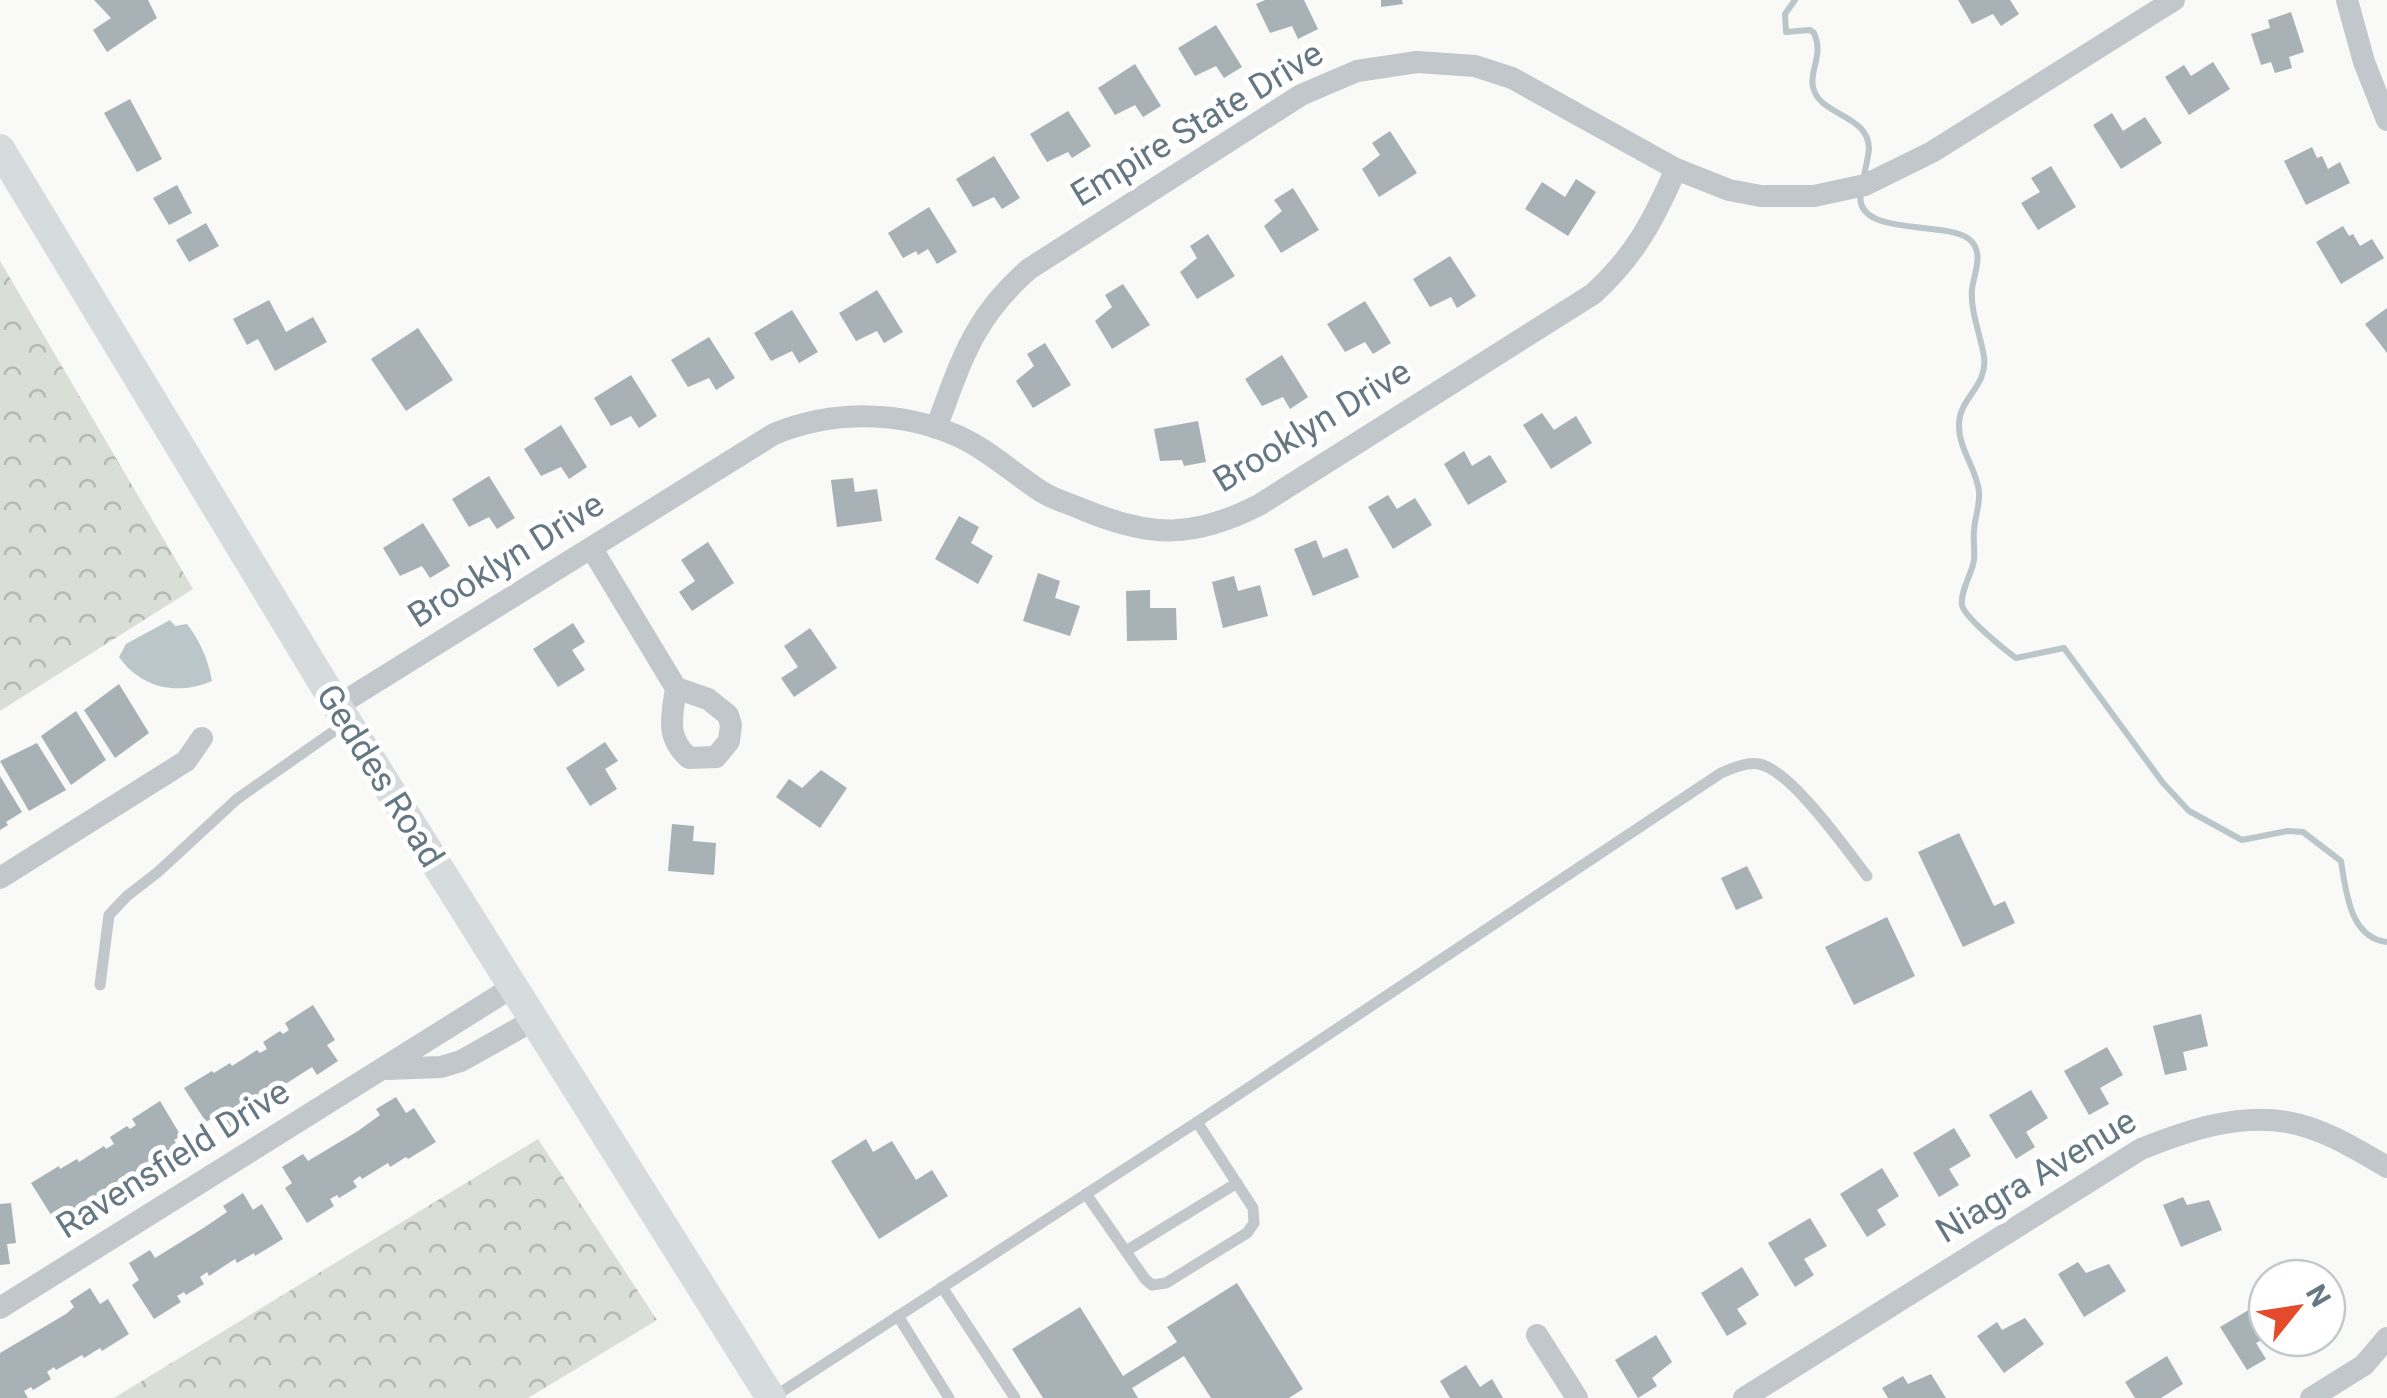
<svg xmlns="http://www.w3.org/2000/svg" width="2387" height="1398" font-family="Roboto,sans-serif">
  <defs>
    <pattern id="forest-crowns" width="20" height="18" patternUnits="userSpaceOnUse" patternTransform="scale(2.5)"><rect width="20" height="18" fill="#d9ded6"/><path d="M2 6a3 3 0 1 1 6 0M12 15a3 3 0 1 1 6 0" fill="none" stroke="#b4b9b3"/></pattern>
  </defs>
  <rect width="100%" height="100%" fill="#f9f9f7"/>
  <g fill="url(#forest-crowns)">
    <polygon points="0,261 193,589 0,711"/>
    <polygon points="538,1139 657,1320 528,1398 114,1398"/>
  </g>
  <path fill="#bac6ca" d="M170,620l5,6 12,-2c13,17 21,35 25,57 -35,15 -71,7 -93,-24l7,-13z"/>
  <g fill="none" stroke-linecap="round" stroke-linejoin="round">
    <g stroke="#bac6ca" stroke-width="6">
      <path d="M1795,0l-10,14 1,18 24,-2 4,3c10,22 -5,38 -1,54 6,29 56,27 56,62 -1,10 -4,21 -6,31"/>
      <path d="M1861,192c-9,46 85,28 108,47 16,13 5,34 3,50 -2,22 9,47 12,68 4,30 -26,41 -25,69 0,24 18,43 20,66 1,13 -4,25 -5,38 -1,10 1,20 0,30 -2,14 -14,31 -12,45 2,12 43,45 54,53l48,-10 99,135 26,28 53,29 46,-9 15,1 38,29c5,31 9,77 46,81"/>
    </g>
  </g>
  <g fill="#a7b1b6">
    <polygon points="94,0 148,0 157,18 107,52 93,30 111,18"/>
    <polygon points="1265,0 1304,0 1318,29 1298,39 1292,26 1270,33 1256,4"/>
    <polygon points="1381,0 1402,0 1403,4 1381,7"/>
    <polygon points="1958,0 2010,0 2019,14 2001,26 1993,14 1972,24"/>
    <polygon points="2291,12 2304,52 2289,57 2292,68 2275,73 2271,62 2261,65 2251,34 2270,28 2268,20"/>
    <polygon points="1216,25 1242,67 1224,78 1216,66 1195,76 1178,48"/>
    <polygon points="2213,62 2230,89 2189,115 2165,77 2184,65 2191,76"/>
    <polygon points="1135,64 1161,106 1143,117 1135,105 1115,115 1098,88"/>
    <polygon points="130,99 162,159 137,172 104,113"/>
    <polygon points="1068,111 1091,146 1072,158 1068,152 1047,162 1030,134"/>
    <polygon points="2112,113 2123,131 2145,117 2162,143 2121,169 2093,125"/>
    <polygon points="1390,131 1417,173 1379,197 1362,169 1380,155 1372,143"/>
    <polygon points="2312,147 2317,158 2322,156 2328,169 2340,162 2350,183 2306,205 2284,161"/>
    <polygon points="994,156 1020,198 1002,209 994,197 973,207 956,179"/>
    <polygon points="2051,166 2076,207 2038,230 2021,203 2040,192 2031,178"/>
    <polygon points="1576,179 1596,192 1568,236 1525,209 1542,182 1565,197"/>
    <polygon points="177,185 192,213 169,225 153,198"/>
    <polygon points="1293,188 1319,230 1281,253 1264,226 1282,211 1274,200"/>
    <polygon points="929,207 957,252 937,264 928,249 918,255 916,251 903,258 888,233"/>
    <polygon points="206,223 219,246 189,262 176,240"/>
    <polygon points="2343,226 2349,236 2353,234 2360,246 2372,239 2384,258 2341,284 2316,242"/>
    <polygon points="1208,234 1235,276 1197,299 1180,272 1197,258 1190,246"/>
    <polygon points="1450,256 1476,296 1457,308 1451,297 1430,307 1413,279"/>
    <polygon points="1123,284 1150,325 1112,349 1095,321 1112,307 1105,295"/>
    <polygon points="877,290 903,332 884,343 877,331 856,341 839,313"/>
    <polygon points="269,300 286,332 313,317 327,342 275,371 258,339 247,345 233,319"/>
    <polygon points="1365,301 1391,343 1373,354 1365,342 1345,352 1327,324"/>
    <polygon points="2387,308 2387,353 2365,324"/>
    <polygon points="792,310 818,352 799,363 792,351 771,361 754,333"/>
    <polygon points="418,328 453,380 406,411 371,359"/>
    <polygon points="709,337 735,378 716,390 709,378 688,387 671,360"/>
    <polygon points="1045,343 1071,385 1033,408 1016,381 1034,366 1027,354"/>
    <polygon points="1282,355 1308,397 1290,409 1283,397 1262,406 1245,379"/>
    <polygon points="631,375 657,416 639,428 631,416 611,426 594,398"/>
    <polygon points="1542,413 1554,430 1576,416 1592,443 1551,469 1523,425"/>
    <polygon points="1198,421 1206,462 1184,466 1182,460 1160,461 1154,429"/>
    <polygon points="561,425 587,467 569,479 561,467 541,476 524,449"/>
    <polygon points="1464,451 1472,466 1490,455 1507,482 1468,505 1444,464"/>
    <polygon points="489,476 515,518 497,529 489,517 469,527 452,499"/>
    <polygon points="853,478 855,492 877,489 882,521 837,527 831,480"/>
    <polygon points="1388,495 1397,509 1415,498 1432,525 1393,549 1368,507"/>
    <polygon points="959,516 979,527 971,543 993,556 978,584 935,559"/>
    <polygon points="423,523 450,566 430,578 422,566 400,576 383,548"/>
    <polygon points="1316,540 1323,558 1347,548 1359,577 1313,596 1294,549"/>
    <polygon points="708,542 734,583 692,611 679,592 695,581 681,560"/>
    <polygon points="1038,573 1060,581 1055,598 1080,606 1070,636 1023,621"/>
    <polygon points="1234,576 1238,591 1260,585 1268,616 1223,628 1212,582"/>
    <polygon points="1150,590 1150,608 1176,608 1177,640 1127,641 1126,591"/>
    <polygon points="573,623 585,642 572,650 585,670 558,687 533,649"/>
    <polygon points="810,628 837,668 794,697 781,678 798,667 784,646"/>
    <polygon points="119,684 149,733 115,758 84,710"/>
    <polygon points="76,711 106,760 71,785 41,736"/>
    <polygon points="605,742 618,761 605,769 617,789 590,806 566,768"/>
    <polygon points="37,743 66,790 29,811 0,761"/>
    <polygon points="821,770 847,788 820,828 776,797 789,779 802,788"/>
    <polygon points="0,776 22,812 6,822 8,825 0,830"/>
    <polygon points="672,824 694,826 693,841 716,843 714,875 668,871"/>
    <polygon points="1959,833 1994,906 2005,901 2015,923 1963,947 1918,852"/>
    <polygon points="1747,866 1763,898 1736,910 1721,878"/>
    <polygon points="1887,917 1915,976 1854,1005 1825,947"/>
    <polygon points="313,1005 335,1040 327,1045 338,1061 317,1075 312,1067 248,1108 241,1114 244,1120 225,1133 214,1117 206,1122 184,1088 212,1071 214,1073 230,1063 232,1066 257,1050 260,1053 267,1049 263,1042 280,1031 283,1034 289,1030 285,1023"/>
    <polygon points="2201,1014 2208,1046 2183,1052 2187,1070 2165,1075 2153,1026"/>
    <polygon points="2107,1047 2123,1075 2100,1088 2109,1104 2089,1115 2064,1071"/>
    <polygon points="2031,1090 2048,1118 2026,1132 2035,1147 2016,1159 1989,1115"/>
    <polygon points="396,1097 406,1113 414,1108 436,1142 408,1159 406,1157 390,1167 388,1163 362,1179 360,1176 353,1181 357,1187 339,1198 337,1195 330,1199 334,1206 307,1223 285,1188 292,1183 282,1167 303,1154 308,1161 358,1131 380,1115 376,1109"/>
    <polygon points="160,1101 181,1136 174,1140 185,1157 164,1170 159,1163 110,1194 108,1191 93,1200 96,1205 88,1210 91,1216 72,1228 61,1212 53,1218 31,1183 59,1166 60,1169 77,1159 79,1162 104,1146 106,1149 114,1144 110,1137 127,1126 130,1129 136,1125 132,1119"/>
    <polygon points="1954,1128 1971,1156 1949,1169 1959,1185 1939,1197 1913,1153"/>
    <polygon points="866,1139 873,1152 892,1141 916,1180 932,1170 948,1196 879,1239 831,1161"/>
    <polygon points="1882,1168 1899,1196 1877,1210 1886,1225 1867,1237 1840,1194"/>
    <polygon points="243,1193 253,1210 262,1204 283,1239 255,1256 254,1253 237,1263 235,1259 209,1276 207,1272 200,1277 204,1284 186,1295 184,1292 177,1296 181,1302 154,1319 132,1285 139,1280 129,1263 150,1250 155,1258 205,1227 227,1212 223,1206"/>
    <polygon points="2183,1197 2187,1205 2209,1200 2222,1230 2181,1247 2163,1205"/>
    <polygon points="11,1203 16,1243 7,1244 10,1264 0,1265 0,1204"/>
    <polygon points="1810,1218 1827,1246 1804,1259 1814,1275 1795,1287 1768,1243"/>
    <polygon points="2078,1262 2086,1273 2109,1264 2126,1291 2084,1317 2058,1274"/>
    <polygon points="1742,1267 1759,1295 1737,1309 1747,1324 1727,1336 1701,1293"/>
    <polygon points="1237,1283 1303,1389 1289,1398 1211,1398 1184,1356 1132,1388 1138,1398 1043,1398 1012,1349 1080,1307 1123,1376 1177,1342 1167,1327"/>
    <polygon points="90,1288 100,1304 108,1299 129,1334 102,1351 100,1348 84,1358 82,1355 56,1370 54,1367 47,1372 51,1379 33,1390 31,1387 24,1391 28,1398 0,1398 0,1353 66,1314 74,1307 70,1301"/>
    <polygon points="2262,1302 2267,1310 2267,1337 2256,1343 2266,1359 2247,1370 2220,1327"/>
    <polygon points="2025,1318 2044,1344 2004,1373 1977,1336 1997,1322 2002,1330"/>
    <polygon points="1656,1335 1672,1362 1652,1378 1657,1386 1638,1398 1615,1360"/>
    <polygon points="2167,1356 2183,1384 2161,1398 2135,1398 2125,1382"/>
    <polygon points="1466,1365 1480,1387 1492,1379 1503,1398 1450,1398 1440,1381"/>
    <polygon points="1931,1374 1946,1398 1888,1398 1882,1388 1903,1376 1908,1384"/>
  </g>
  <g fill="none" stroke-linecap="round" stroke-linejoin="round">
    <g stroke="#c2c7cb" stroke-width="11">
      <polyline points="100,985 109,915 127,896 158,872 237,799 347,722"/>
      <polyline points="1086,1194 1145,1279 1152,1285 1166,1283 1247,1233 1254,1223 1253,1208 1197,1122"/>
      <polyline points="1126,1251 1237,1183"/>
      <polyline points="942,1287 1015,1398"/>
      <polyline points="898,1316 949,1398"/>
      <path d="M772,1398l425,-276 524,-349c12,-5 25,-11 38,-9 32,6 87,85 108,112"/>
    </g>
    <g stroke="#c2c7cb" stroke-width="22">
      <polyline points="2347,0 2364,62 2387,120"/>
      <path d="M936,428c26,-68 36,-109 93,-159l272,-174 56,-24 60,-9 58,4 37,12 164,91 53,21 32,6h53l51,-11 67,-33 242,-152"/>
      <path d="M592,549l84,139 32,11 20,16 3,10 -2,16 -13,16 -27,1c-24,-21 -17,-41 -13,-70"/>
      <path d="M337,706l437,-272c59,-24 127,-24 186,3 30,14 54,37 82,55 13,8 29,12 42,18 68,28 110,28 175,-5l334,-211c42,-38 61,-75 83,-125"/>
      <polyline points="0,878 186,761 202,738"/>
      <polyline points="387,1069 441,1067 461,1061 532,1021"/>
      <polyline points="0,1308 511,988"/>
      <polyline points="1537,1335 1577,1398"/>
      <path d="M1744,1398l397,-249c45,-18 97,-36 146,-27 36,6 69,27 100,45"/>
      <polyline points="2311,1398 2364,1365 2387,1338"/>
    </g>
    <polyline stroke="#d6dbde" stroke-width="30" points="0,149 337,706 771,1398"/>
  </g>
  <g text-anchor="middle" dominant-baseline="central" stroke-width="10" stroke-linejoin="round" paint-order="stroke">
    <g font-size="35" fill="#647782" stroke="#fff">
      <text transform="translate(1197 124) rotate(-31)">Empire State Drive</text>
      <text transform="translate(1312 426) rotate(-31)">Brooklyn Drive</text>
      <text transform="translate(506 560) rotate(-32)">Brooklyn Drive</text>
      <text transform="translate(380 776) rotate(58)">Geddes Road</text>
      <text transform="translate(173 1159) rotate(-32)">Ravensfield Drive</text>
      <text transform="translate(2036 1176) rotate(-31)">Niagra Avenue</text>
    </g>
  </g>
  <g transform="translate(2297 1308) rotate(60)"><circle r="48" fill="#ffffff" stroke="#c1c9cd" stroke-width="2.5"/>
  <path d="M0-8L18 38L0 25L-18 38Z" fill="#e44a2c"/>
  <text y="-15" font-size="28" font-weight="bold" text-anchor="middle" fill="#647782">N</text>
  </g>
</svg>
